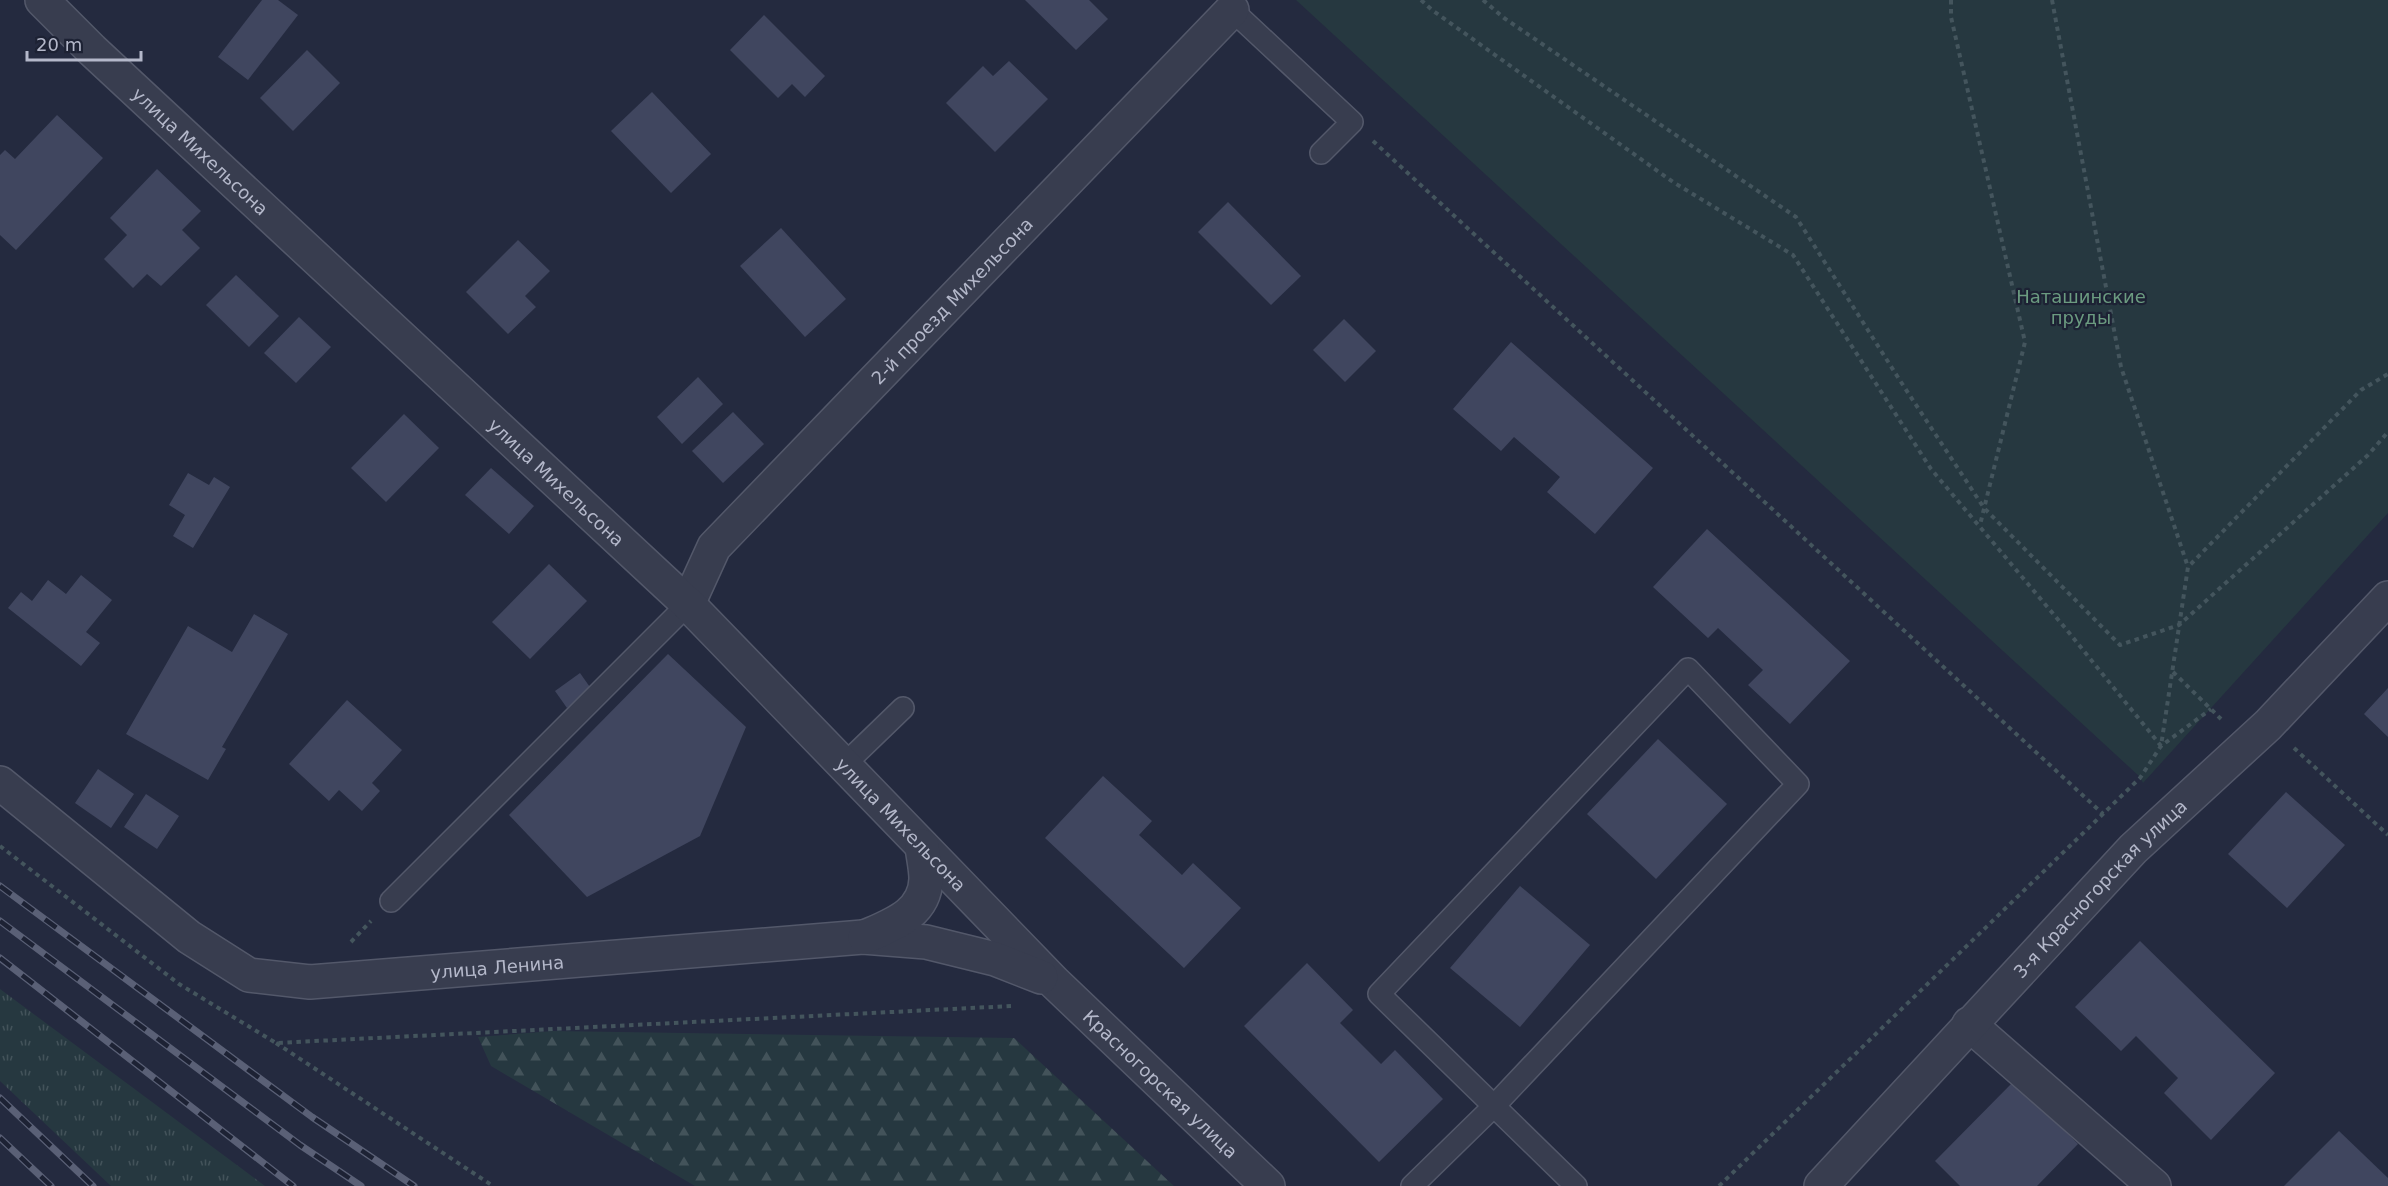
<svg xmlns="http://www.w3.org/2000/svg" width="2388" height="1186" font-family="'DejaVu Sans',sans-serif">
  <defs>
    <pattern id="grass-tufts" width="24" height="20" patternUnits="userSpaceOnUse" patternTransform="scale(1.5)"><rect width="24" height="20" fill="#263840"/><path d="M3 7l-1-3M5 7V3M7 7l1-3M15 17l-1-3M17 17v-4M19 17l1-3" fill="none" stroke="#43535a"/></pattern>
    <pattern id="forest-firs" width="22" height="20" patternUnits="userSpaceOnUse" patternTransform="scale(1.5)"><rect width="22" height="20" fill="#263840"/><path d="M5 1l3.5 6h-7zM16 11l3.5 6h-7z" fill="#43535a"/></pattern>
  </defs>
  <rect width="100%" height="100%" fill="#242a3f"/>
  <polygon fill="url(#grass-tufts)" points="0,989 265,1186 111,1186 0,1081"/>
  <polygon fill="url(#forest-firs)" points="553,1031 1014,1038 1174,1186 695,1186 491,1066 478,1037"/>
  <polygon fill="#263840" points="1296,0 2388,0 2388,513 2143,783 2140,777"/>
  <g fill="#40465f">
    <polygon points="262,0 278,0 298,15 248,80 218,57"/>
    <polygon points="1025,0 1089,0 1108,19 1076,50"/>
    <polygon points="764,15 825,76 805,97 792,84 778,98 730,50"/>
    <polygon points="307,50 340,83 293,131 260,98"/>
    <polygon points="1009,61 1048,99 995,152 946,103 983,66 993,76"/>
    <polygon points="652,92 711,154 671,193 611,131"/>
    <polygon points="57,115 103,158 16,250 0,235 0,155 5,150 15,159"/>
    <polygon points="157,169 201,211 182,230 200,248 161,286 147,274 133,288 104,259 127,235 110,218"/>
    <polygon points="1228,202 1301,276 1271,305 1198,232"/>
    <polygon points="781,228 846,299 805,337 740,266"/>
    <polygon points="518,240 550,271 525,296 536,307 508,334 466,292"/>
    <polygon points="236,275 279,316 249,347 206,305"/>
    <polygon points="299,317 331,347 296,383 264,353"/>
    <polygon points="1344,319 1376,351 1345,382 1313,350"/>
    <polygon points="1511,342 1653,468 1595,534 1547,492 1560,477 1514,437 1501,451 1453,409"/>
    <polygon points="698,377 723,404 682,444 657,417"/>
    <polygon points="733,412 764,444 723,483 692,451"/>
    <polygon points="404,414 439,448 386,502 351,468"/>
    <polygon points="491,468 534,506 509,534 465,495"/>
    <polygon points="188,473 209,485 214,477 230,487 193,548 173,536 185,515 169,505"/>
    <polygon points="1707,529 1850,661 1790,724 1748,685 1763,670 1718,628 1708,638 1653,587"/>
    <polygon points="549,564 587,601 530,659 492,622"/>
    <polygon points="81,575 112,600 86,632 100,643 81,666 8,608 21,592 32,601 48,580 66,594"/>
    <polygon points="254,614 288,634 222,747 226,749 208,780 126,734 188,626 232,652"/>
    <polygon points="668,654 746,727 700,836 587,897 509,815"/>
    <polygon points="580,673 592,690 567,708 555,691"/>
    <polygon points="2388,688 2388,737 2364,714"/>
    <polygon points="347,700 402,750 372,783 380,791 362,811 339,790 329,801 289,764"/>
    <polygon points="1658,739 1727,804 1656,879 1587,814"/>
    <polygon points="98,769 134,794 111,828 75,803"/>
    <polygon points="1103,776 1152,821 1139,835 1182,875 1193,863 1241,908 1184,968 1045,838"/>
    <polygon points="2286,792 2345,845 2287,908 2228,854"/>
    <polygon points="146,794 179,816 157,849 124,827"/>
    <polygon points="1520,886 1590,945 1520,1027 1450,968"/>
    <polygon points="2140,941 2275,1073 2211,1140 2164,1093 2178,1078 2136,1036 2121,1051 2075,1007"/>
    <polygon points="1307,963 1353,1010 1340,1023 1381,1064 1395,1050 1443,1099 1379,1162 1244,1026"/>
    <polygon points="2014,1081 2078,1144 2037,1186 1960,1186 1935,1161"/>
    <polygon points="2339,1131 2388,1178 2388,1186 2284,1186"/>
  </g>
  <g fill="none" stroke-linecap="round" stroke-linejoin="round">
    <defs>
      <g id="service">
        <polyline points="1232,10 1352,122 1321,153"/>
        <polyline points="844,765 903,708"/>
        <polyline points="391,901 688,604"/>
        <polyline points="1412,1186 1494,1106 1798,784 1688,669 1379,994 1576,1186"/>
      </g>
      <g id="minor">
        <path id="s1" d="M688,604l26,-57 518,-537"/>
        <polyline points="1969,1024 2154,1186"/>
        <path id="s2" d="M1821,1186l312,-337 135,-124 120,-127"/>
      </g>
      <g id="tertiary">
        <path id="s3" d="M42,0l50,50 596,554 366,378 214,204"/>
        <path id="s4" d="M0,783l189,154 60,38 61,7 553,-45 63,5 69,17 46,18"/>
        <path d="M865,937c27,-12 60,-23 61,-58 0,-11 -3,-23 -4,-33"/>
      </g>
    </defs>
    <use href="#service" stroke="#53586a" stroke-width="24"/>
    <use href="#minor" stroke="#53586a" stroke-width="36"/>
    <use href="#tertiary" stroke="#53586a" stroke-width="36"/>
    <g stroke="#44555d" stroke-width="4" stroke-dasharray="4.5 4.5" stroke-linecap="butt">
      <polyline points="1421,0 1432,10 1673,182 1793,255 1931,469 2066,629 2161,746 2188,567 2361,390 2388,374"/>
      <polyline points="1483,0 1504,18 1796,217 1899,379 1984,508 2120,645 2179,625 2368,455 2388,432"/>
      <polyline points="1951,0 1951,17 2025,342 1980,525"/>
      <polyline points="2052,0 2121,367 2188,567"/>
      <polyline points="1373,141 2103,814"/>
      <polyline points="2173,672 2221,719"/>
      <polyline points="2294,748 2388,835"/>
      <polyline points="0,846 179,984 276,1043 1011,1006"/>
      <polyline points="351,942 371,921"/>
      <polyline points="276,1043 493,1186"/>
      <polyline points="1719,1186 2140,778 2161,746 2211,709"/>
    </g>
    <use href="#service" stroke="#383d4f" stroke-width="21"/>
    <use href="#minor" stroke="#383d4f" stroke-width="33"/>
    <use href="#tertiary" stroke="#383d4f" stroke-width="33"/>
    <defs>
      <g id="rail">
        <polyline points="0,886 312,1117 414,1186"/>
        <polyline points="0,921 300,1145 361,1186"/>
        <polyline points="0,958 293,1186"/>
        <polyline points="0,1098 93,1186"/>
        <polyline points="0,1138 51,1186"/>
      </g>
    </defs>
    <use href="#rail" stroke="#5a6076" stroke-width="7"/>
    <use href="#rail" stroke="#1d2234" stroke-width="4.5" stroke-dasharray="14" stroke-linecap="butt"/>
  </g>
  <g text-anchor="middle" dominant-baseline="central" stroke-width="4.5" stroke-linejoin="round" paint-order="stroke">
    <g font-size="18" fill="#b4b8ca" stroke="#1d2234">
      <text stroke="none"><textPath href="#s3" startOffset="219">улица Михельсона</textPath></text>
      <text stroke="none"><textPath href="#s1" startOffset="405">2-й проезд Михельсона</textPath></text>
      <text stroke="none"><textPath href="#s3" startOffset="705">улица Михельсона</textPath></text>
      <text stroke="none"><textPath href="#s3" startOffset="1191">улица Михельсона</textPath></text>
      <text stroke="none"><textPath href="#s2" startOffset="408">3-я Красногорская улица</textPath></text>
      <text stroke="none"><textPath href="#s4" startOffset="564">улица Ленина</textPath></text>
      <text stroke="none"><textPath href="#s3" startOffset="1558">Красногорская улица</textPath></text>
    </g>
    <g font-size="18" fill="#6b9b80" stroke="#1d2234">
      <text x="2081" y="296">Наташинские<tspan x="2081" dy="21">пруды</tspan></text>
    </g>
  </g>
  <path d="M27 51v9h114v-9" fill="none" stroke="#b4b8ca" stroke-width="3"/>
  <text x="36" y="51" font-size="18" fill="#b4b8ca" stroke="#1d2234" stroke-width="4.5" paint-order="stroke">20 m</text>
</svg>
